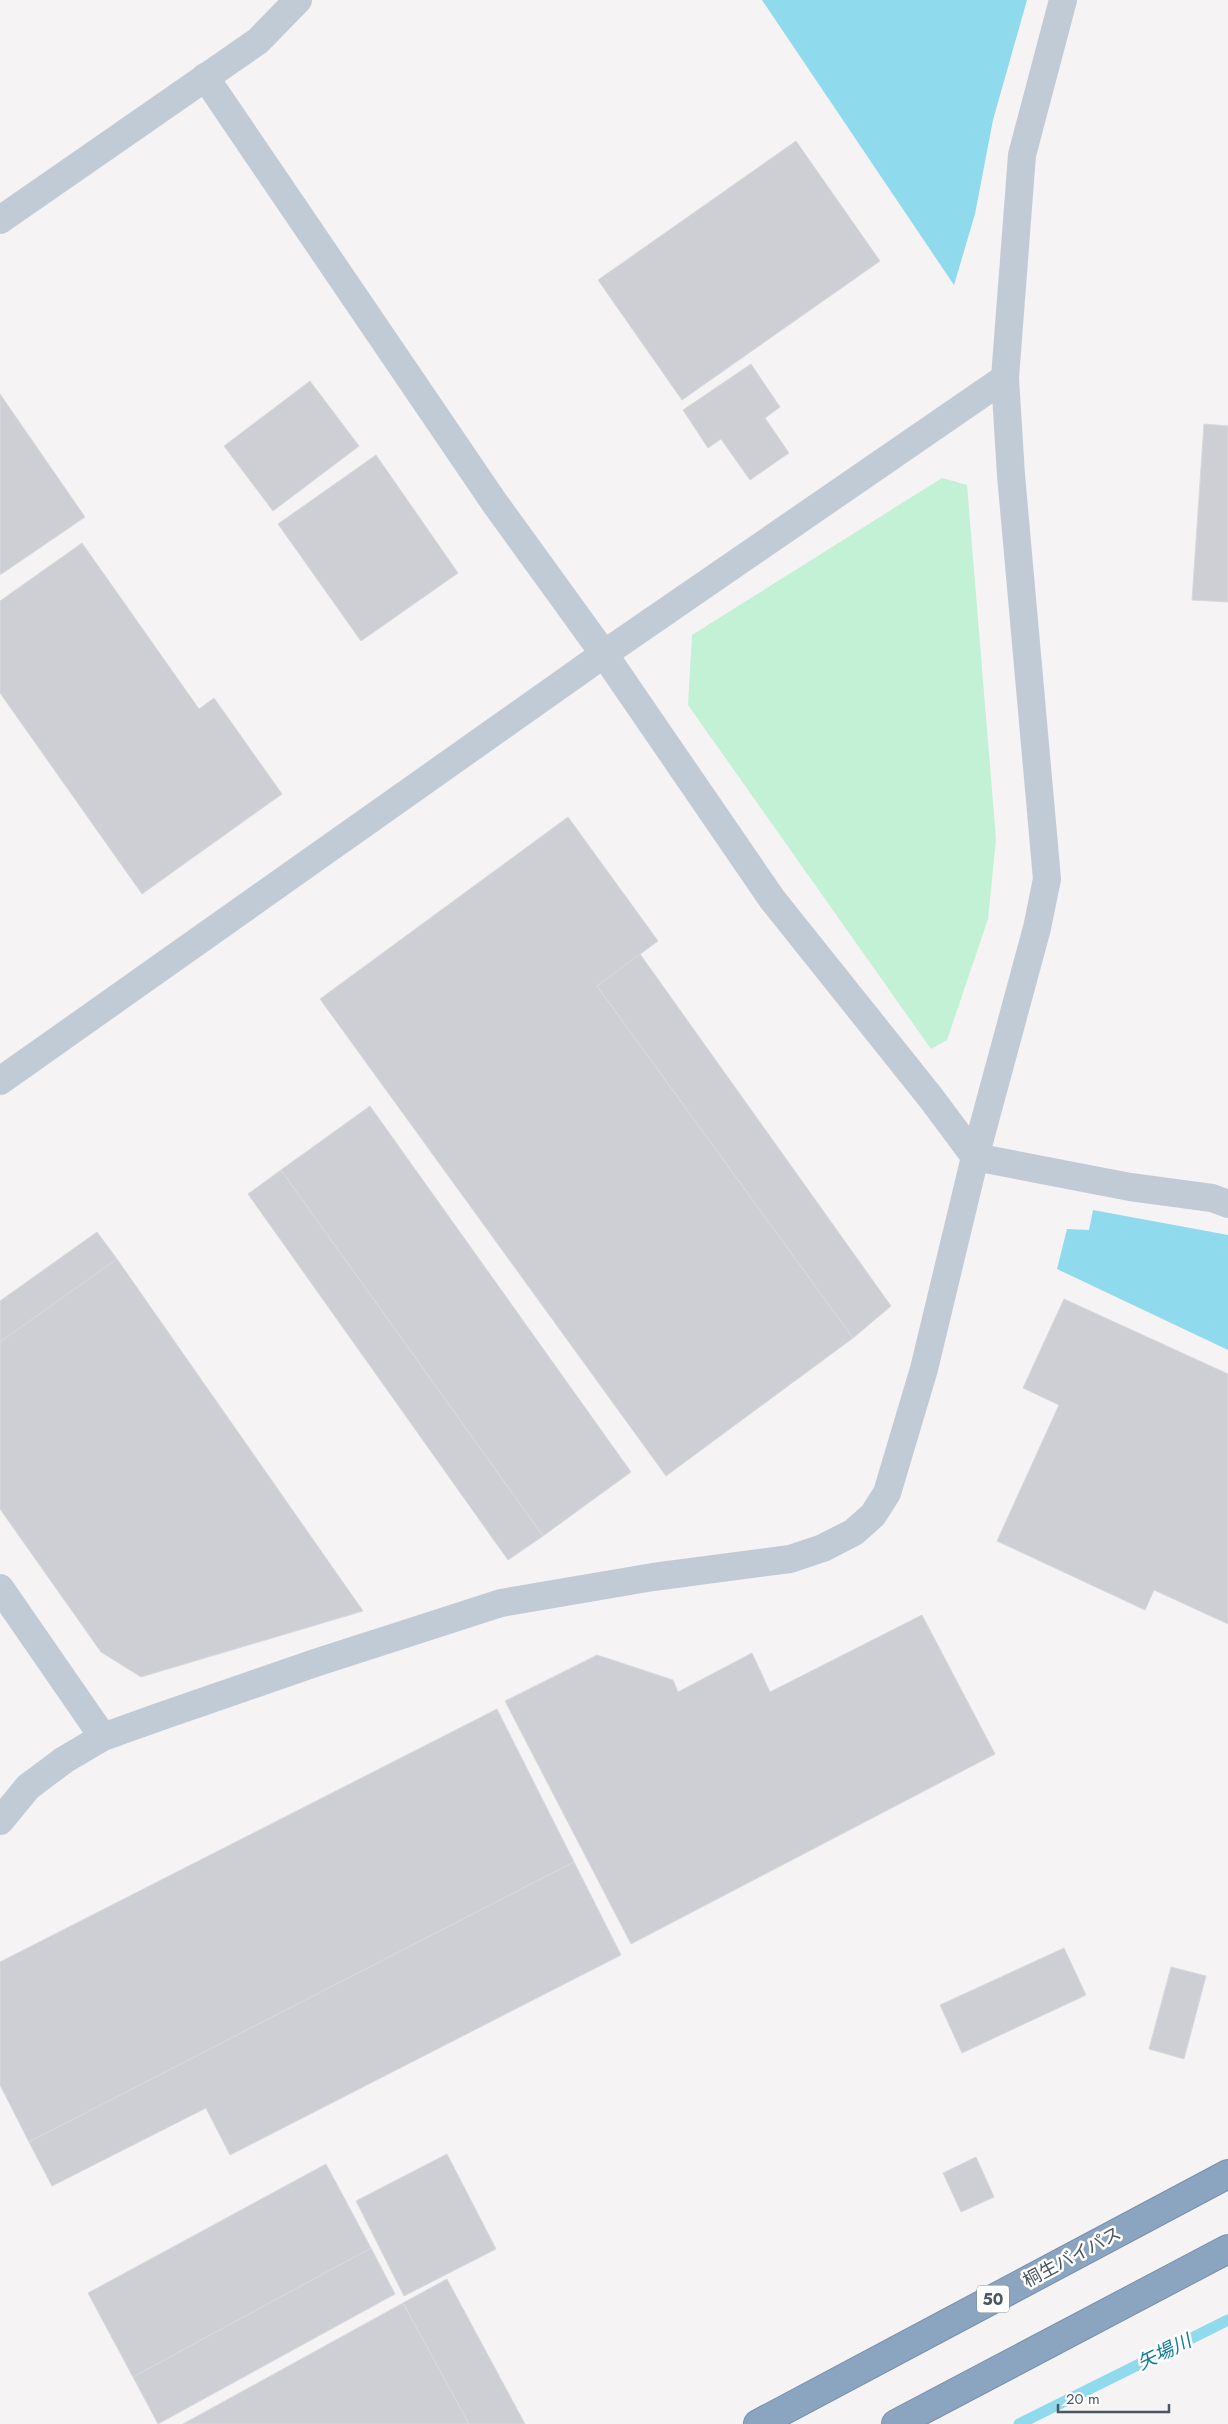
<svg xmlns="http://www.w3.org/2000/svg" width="1228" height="2424" font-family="Jost,'Noto Sans JP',sans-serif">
  <rect width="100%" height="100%" fill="#f5f3f3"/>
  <polygon fill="#c3f1d5" points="942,478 967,485 996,839 988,919 947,1040 931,1049 688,705 692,635"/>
  <g fill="#90daee">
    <polygon points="762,0 1027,0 993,120 975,214 954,285"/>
    <polygon points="1093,1210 1228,1235 1228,1350 1057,1269 1067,1229 1089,1230"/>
  </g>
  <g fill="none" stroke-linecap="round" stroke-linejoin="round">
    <polyline stroke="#90daee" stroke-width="11" points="1019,2424 1228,2320"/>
  </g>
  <g fill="#cdcfd5" stroke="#d7d9de">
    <polygon points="796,141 880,261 682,400 598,280"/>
    <polygon points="751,364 780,407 765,418 789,453 750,480 721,439 708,448 683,410"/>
    <polygon points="310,381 359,446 273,511 224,446"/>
    <polygon points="0,394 85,517 0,575"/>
    <polygon points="1204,424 1228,426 1228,602 1192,600"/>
    <polygon points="376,455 458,573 361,641 278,524"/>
    <polygon points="82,543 199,709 214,698 282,794 142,894 0,693 0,601"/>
    <polygon points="568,817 658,941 597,986 853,1338 666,1476 320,999"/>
    <polygon points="640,954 891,1306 853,1338 597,986"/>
    <polygon points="370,1106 631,1472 543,1536 281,1170"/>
    <polygon points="281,1170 543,1536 508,1560 248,1194"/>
    <polygon points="97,1232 117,1259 0,1342 0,1301"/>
    <polygon points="117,1259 363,1611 141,1677 101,1652 0,1509 0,1342"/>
    <polygon points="1064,1299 1228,1374 1228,1624 1154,1590 1145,1610 997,1541 1059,1405 1023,1388"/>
    <polygon points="922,1615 995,1754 631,1944 505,1701 597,1655 673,1680 678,1692 752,1653 770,1692"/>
    <polygon points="497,1709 574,1862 29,2142 0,2085 0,1962"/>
    <polygon points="574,1862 621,1955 230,2155 206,2108 52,2186 29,2142"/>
    <polygon points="1064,1948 1086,1995 962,2053 940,2005"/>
    <polygon points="1171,1967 1206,1976 1184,2059 1149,2049"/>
    <polygon points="447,2154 496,2249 404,2296 356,2201"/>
    <polygon points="976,2157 994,2197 961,2212 943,2173"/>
    <polygon points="326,2164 371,2248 133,2377 88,2293"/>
    <polygon points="371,2248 395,2294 158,2424 133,2377"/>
    <polygon points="447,2279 525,2424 469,2424 403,2303"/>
    <polygon points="403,2303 469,2424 183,2424"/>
  </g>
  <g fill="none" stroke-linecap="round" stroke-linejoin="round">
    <defs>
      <g id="highway">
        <polyline points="758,2424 1228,2174"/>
        <polyline points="896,2424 1228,2249"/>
      </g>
    </defs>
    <use href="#highway" stroke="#7690ad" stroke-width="30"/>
    <g stroke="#c1cbd6" stroke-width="28">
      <polyline points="205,77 494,502 604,654 772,899 931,1098 975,1157 1130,1187 1212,1198 1228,1204"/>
      <polyline points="0,220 258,41 298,0"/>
      <polyline points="0,1081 604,654 1005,378"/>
      <polyline points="0,1588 103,1737"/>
      <polyline points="0,1821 28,1787 64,1760 103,1737 156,1718 315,1663 501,1603 653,1577 790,1559 823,1548 854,1532 873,1515 887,1493 924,1369 975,1157 1037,928 1047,879 1011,475 1005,378 1022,155 1063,0"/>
    </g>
    <use href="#highway" stroke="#8ba5c1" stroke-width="28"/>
  </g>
  <g text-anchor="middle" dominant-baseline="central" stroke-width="5" stroke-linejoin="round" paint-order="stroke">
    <rect fill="#fff" stroke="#808990" stroke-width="1" x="977" y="2285.5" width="32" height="27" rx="4"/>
    <g font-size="16" font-weight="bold" fill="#4a5661">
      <text x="993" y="2299">50</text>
    </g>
    <g font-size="18" fill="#4a5661" stroke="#fff">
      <text transform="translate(1072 2257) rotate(-28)">桐生バイパス</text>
    </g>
    <g font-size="19" font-style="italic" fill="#0c7c9b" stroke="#fff">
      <text transform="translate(1164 2352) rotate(-26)">矢場川</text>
    </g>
  </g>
  <path d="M1058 2404v8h111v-8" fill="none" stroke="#4a5661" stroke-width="2.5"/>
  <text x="1066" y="2404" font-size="15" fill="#4a5661" stroke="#ffffff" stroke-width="4" paint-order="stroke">20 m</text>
</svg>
